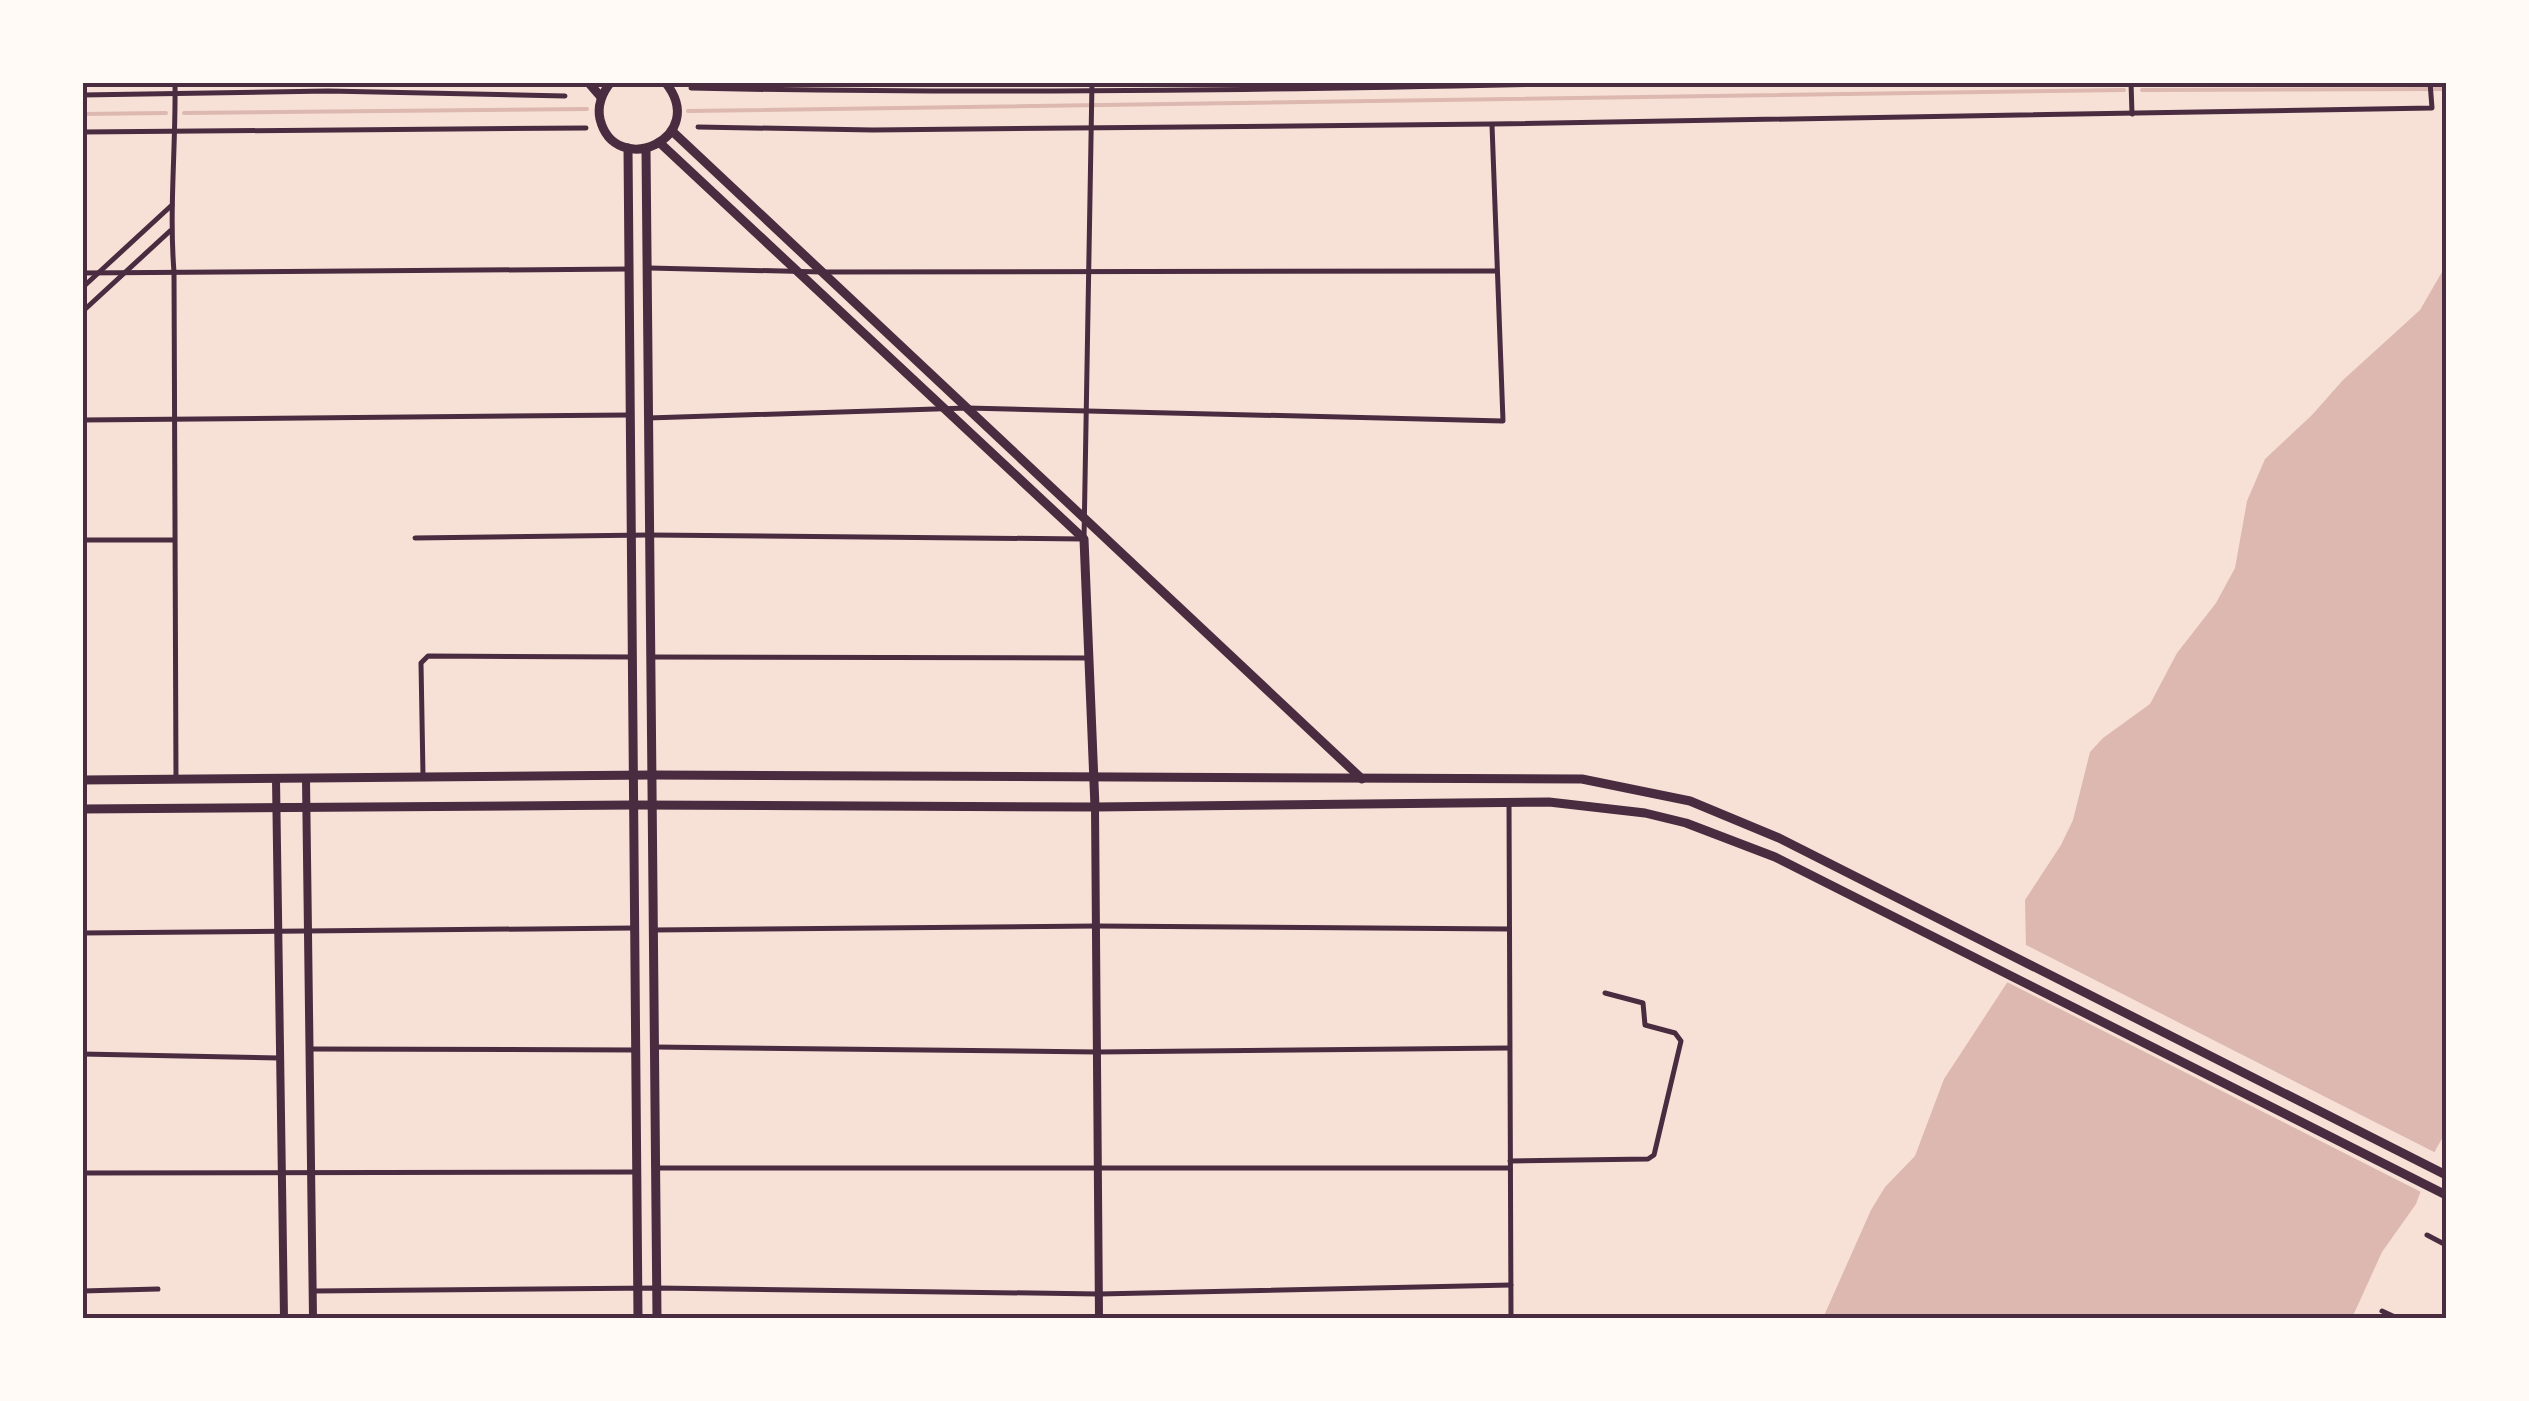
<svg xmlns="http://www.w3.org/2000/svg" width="2529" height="1401" font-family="Roboto,sans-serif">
  <rect width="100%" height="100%" fill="#f7e1d7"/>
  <polygon fill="#dcb8b0" points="2446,265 2446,1132 2436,1149 2416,1204 2382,1252 2352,1318 1823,1318 1871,1210 1885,1187 1915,1156 1944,1079 2016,969 2026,949 2025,900 2061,845 2073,820 2090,752 2103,738 2150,704 2177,653 2216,603 2235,568 2247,501 2265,459 2312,415 2343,380 2420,310"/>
  <polygon fill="#f7e1d7" points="2022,943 2440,1155 2425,1194 2003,980"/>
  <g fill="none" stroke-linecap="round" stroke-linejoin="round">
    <g stroke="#dcb8b0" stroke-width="4">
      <polyline points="2142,90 2446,89"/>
      <polyline points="688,111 2124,90"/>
      <polyline points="184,113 587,109"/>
      <polyline points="82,114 166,113"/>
    </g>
    <g stroke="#4a2c40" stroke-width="5">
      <path d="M175,82c1,64 -6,127 -1,190l2,507"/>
      <polyline points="2131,82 2132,114"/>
      <path d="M691,88c316,7 632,1 947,-6"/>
      <polyline points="82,95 328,91 565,96"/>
      <polyline points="698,127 873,130 1492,124 2432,108 2430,82"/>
      <polyline points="82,132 586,128"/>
      <polyline points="649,268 822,272 1496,271"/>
      <polyline points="82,273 629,269"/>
      <polyline points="82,288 172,205"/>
      <polyline points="82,312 170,231"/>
      <polyline points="648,418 967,408 1503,421 1492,125"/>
      <polyline points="82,420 629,415"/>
      <polyline points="415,538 649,535 1084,539 1092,82"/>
      <polyline points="82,540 174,540"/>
      <polyline points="651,657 1088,658"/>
      <polyline points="423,775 421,663 428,656 632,657"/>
      <polyline points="1509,802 1511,1318"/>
      <polyline points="653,930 1097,926 1509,929"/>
      <polyline points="82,933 634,928"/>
      <polyline points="654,1047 1097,1052 1509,1048"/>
      <polyline points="310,1049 636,1050"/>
      <polyline points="82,1054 279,1058"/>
      <polyline points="1510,1161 1648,1159 1654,1155 1681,1041 1675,1033 1645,1025 1643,1003 1605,993"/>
      <polyline points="656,1168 1510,1168"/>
      <polyline points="82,1173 634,1172"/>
      <polyline points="2427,1235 2446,1245"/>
      <polyline points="82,1291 158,1289"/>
      <polyline points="314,1291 657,1288 1099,1294 1511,1285"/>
      <polyline points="2382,1311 2397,1318"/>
    </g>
    <g stroke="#4a2c40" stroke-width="8">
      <polyline points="276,779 284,1318"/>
      <polyline points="306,779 313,1318"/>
    </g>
    <polyline stroke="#4a2c40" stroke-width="8" points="1095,807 1099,1318"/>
    <g stroke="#4a2c40" stroke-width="9">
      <polyline points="588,82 601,97"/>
      <path d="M611,82c-9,11 -14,23 -11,37 15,61 111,19 65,-37"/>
      <polyline points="672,131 1362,779"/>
      <polyline points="660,143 1084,539 1095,807"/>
      <polyline points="628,148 638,1318"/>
      <polyline points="646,149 657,1318"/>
      <polyline points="82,780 652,775 1582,779 1690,801 1779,838 2446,1175"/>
      <polyline points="82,809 633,805 1095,807 1549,802 1645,813 1686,823 1775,857 2446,1195"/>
    </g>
  </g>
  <rect width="2529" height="1401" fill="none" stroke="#fffaf5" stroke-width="170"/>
  <rect x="85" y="85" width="2359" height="1231" fill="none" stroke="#4a2c40" stroke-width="4"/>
</svg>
